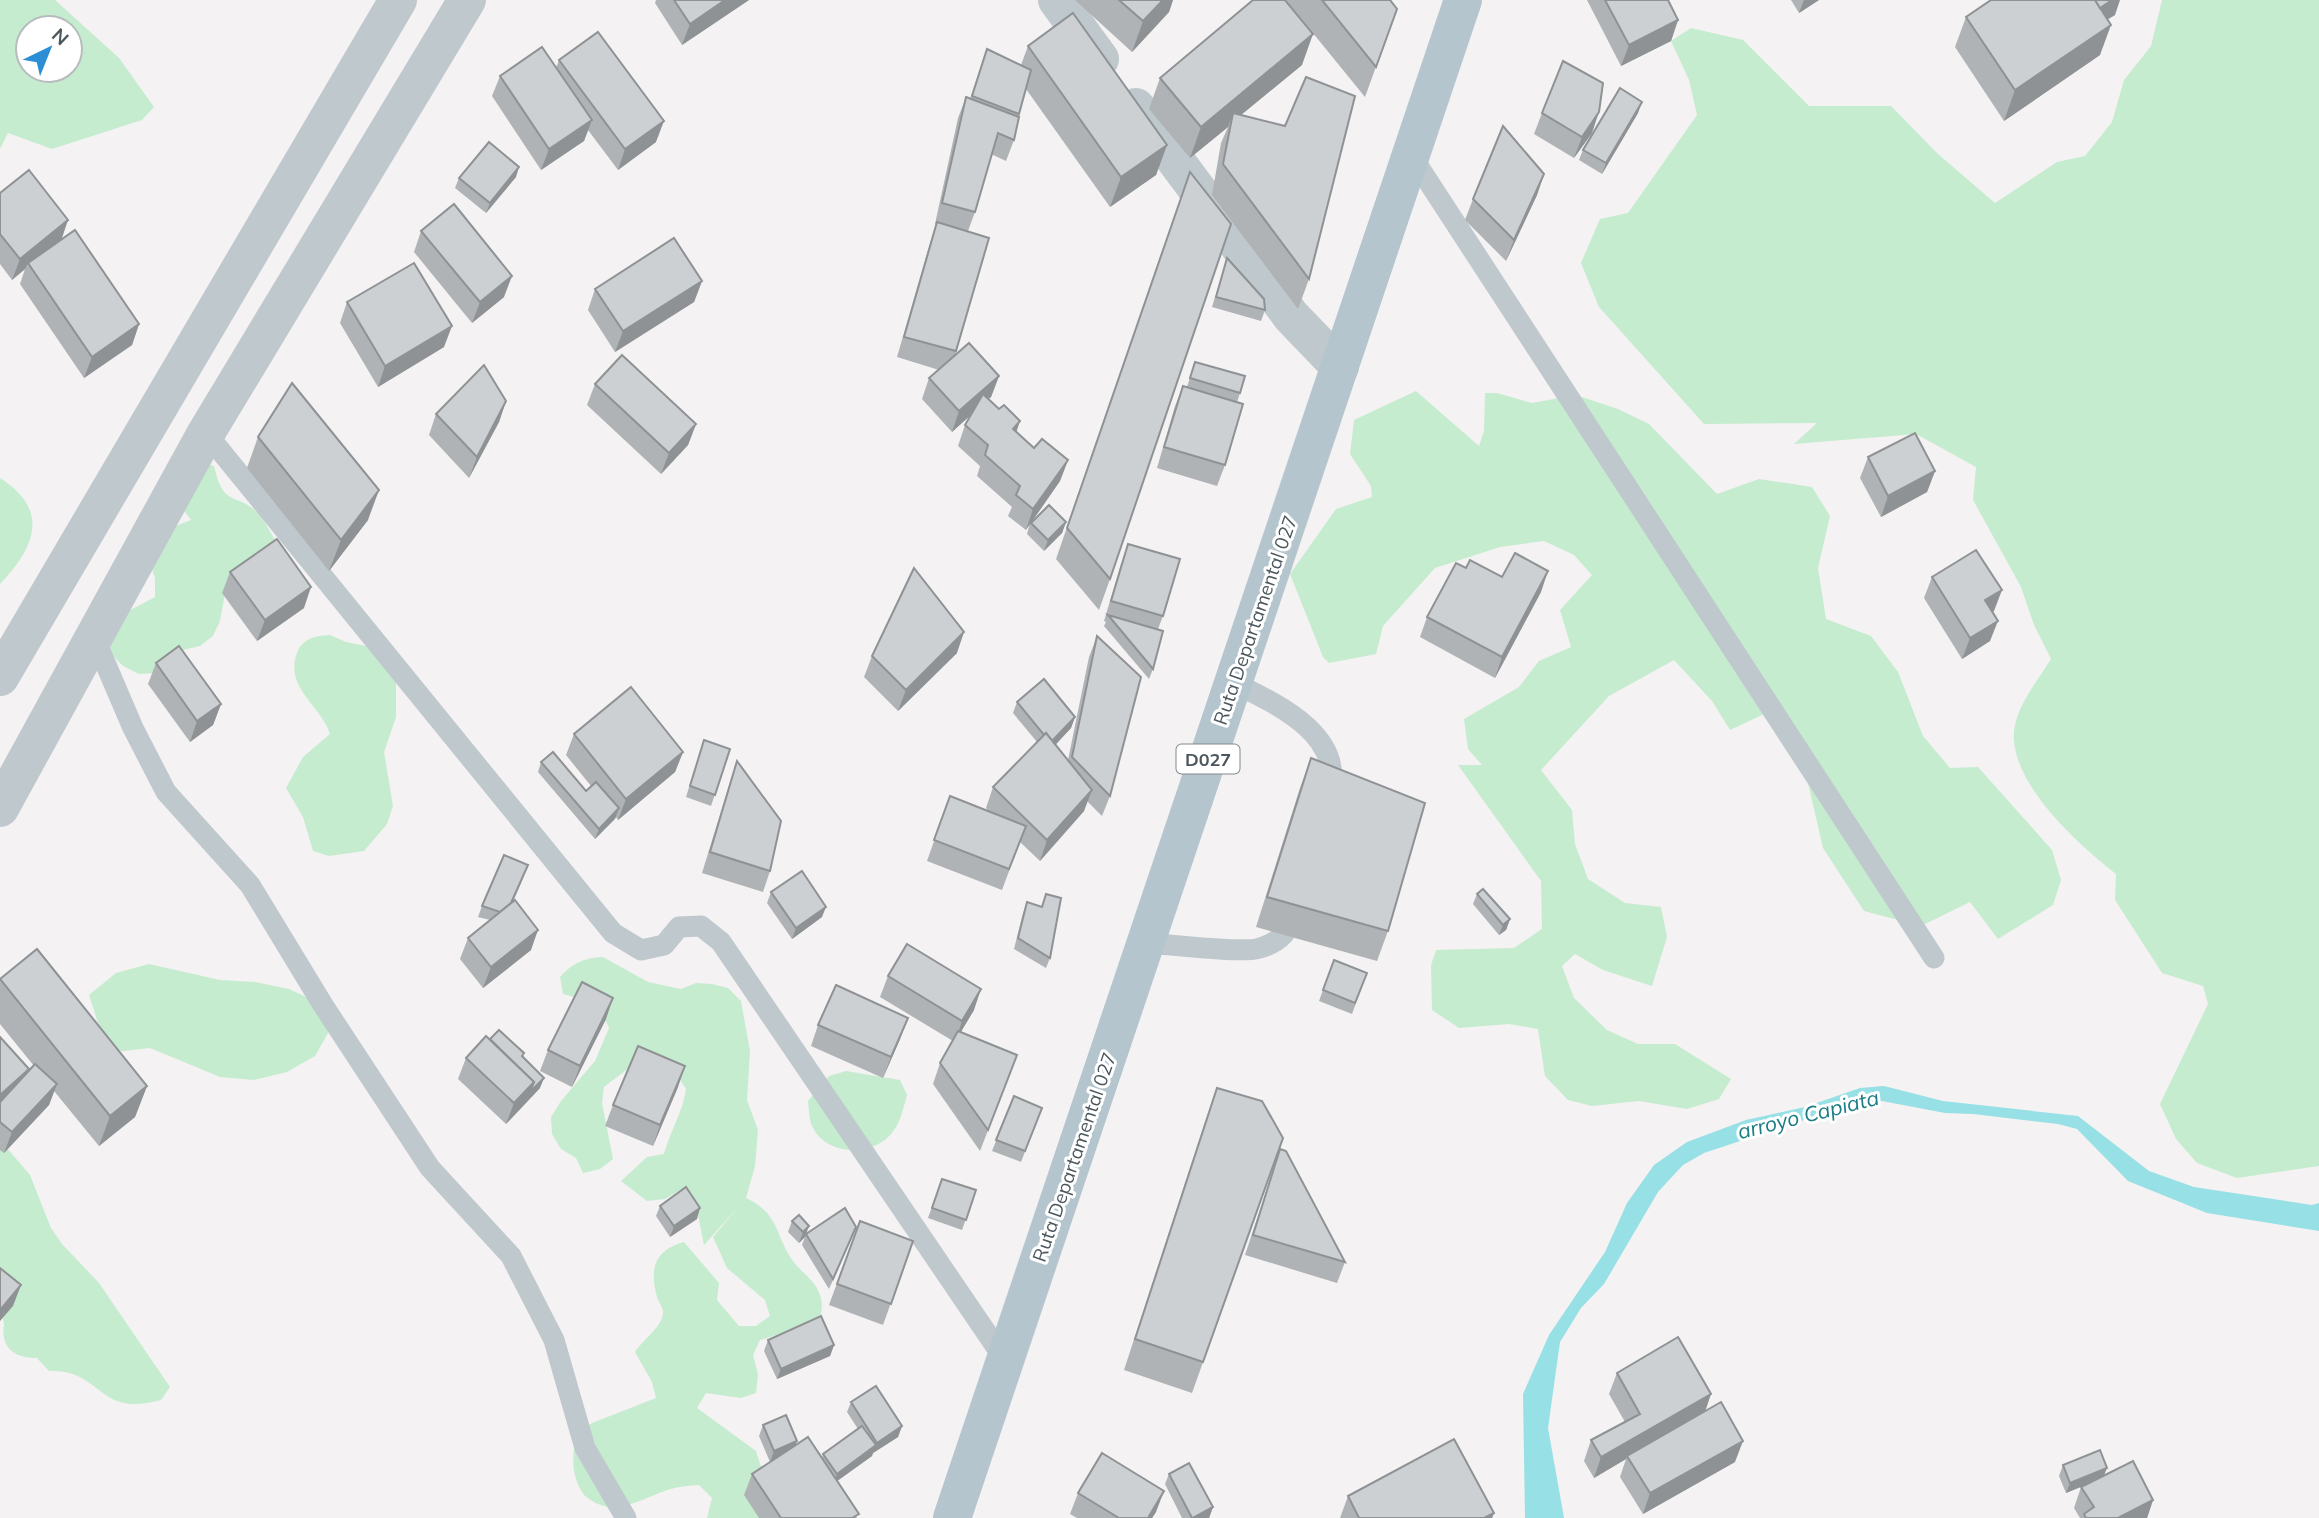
<svg xmlns="http://www.w3.org/2000/svg" width="2319" height="1518" font-family="Mulish,sans-serif">
  <rect width="100%" height="100%" fill="#f4f2f2"/>
  <g fill="#c6eccf" fill-rule="evenodd">
    <path d="M0,0h55l64,58 35,49 -12,13 -90,29 -44,-16 -8,16zM28,28h42v42h-42z"/>
    <path d="M2162,0h157v1166l-82,12 -40,-15 -21,-24 -16,-35 48,-100 -5,-18 -41,-13 -47,-73 1,-26c-37,-29 -98,-84 -102,-133 -3,-29 23,-59 37,-82l-17,-34 -13,-38 -48,-87 3,-33 -60,-33 -122,10 23,-21 -113,1 -105,-117 -18,-44 19,-44 28,-6 69,-98 -8,-35 -18,-39 20,-13 52,12 66,66h82l47,48 57,49 62,-41 28,-6 27,-34 12,-42 27,-34z"/>
    <polygon points="1416,391 1479,446 1484,431 1485,393 1497,393 1532,403 1576,395 1618,409 1649,424 1717,494 1759,479 1812,487 1830,516 1818,568 1826,619 1871,636 1898,672 1923,736 1950,768 1978,767 2052,850 2061,880 2053,905 1998,939 1970,902 1921,926 1864,911 1823,848 1800,748 1777,708 1730,730 1712,701 1674,660 1609,696 1541,770 1572,810 1575,844 1588,879 1625,903 1661,907 1667,937 1652,986 1603,970 1575,954 1562,966 1574,998 1607,1030 1638,1044 1675,1044 1731,1079 1719,1099 1687,1109 1639,1101 1592,1106 1568,1100 1545,1076 1538,1029 1509,1024 1459,1028 1432,1010 1431,965 1436,950 1514,948 1542,929 1541,881 1458,765 1482,765 1468,749 1464,719 1519,687 1539,661 1571,647 1560,610 1592,575 1574,555 1544,541 1500,547 1435,568 1383,626 1376,654 1329,663 1323,657 1290,574 1336,509 1372,497 1371,486 1350,454 1354,420"/>
    <path d="M199,461l15,5c10,43 21,25 44,47 7,7 12,20 18,28l-50,47 -6,33 -7,15 -13,10 -17,4 -26,23 -18,1 -16,-8 -13,-13v-32l45,-24v-19l-6,-17 14,-30 28,-11 -10,-13z"/>
    <path d="M0,478c50,32 36,68 0,106z"/>
    <path d="M330,635l16,7 35,7 15,31v37l-12,35 9,54 -6,18 -23,27 -35,5 -16,-5 -10,-34 -17,-29 17,-31 27,-23c-8,-27 -44,-45 -34,-78 5,-17 17,-20 34,-21z"/>
    <path d="M603,957l45,25 33,7 15,-6 16,1 16,4 13,13 9,50 -3,49 11,30 -3,36 -9,32c36,17 28,40 50,67 9,10 20,17 24,30 4,12 1,20 -3,32l-25,3 -32,10 -7,15 5,19 -2,19 -15,5 -35,-5 -9,15 59,43 5,16v51h-54l5,-20 -13,-13c-13,1 -25,2 -37,7 -29,11 -52,26 -78,3 -14,-21 -12,-38 -7,-62l15,-10 64,-25 -4,-16 -17,-30c8,-13 28,-25 28,-40 0,-5 -5,-11 -6,-15 -8,-29 -2,-47 27,-55l35,41 -2,17 22,26h17l14,-10 -5,-16 -38,-32 -14,-31 28,-33 -37,41 -9,-45 -15,-10 -15,9 -18,2 -26,-20 26,-24 17,-3c6,-23 19,-42 22,-65l-9,-14 -30,-21 -43,33 -2,16 11,56 -13,10 -17,4 -7,-15 -15,-9 -9,-15 -1,-17 10,-16 34,-40 14,-33c-7,-19 -28,-30 -46,-34l-3,-17c13,-14 24,-19 43,-20z"/>
    <polygon points="149,964 220,980 255,982 289,989 323,1005 332,1026 315,1056 287,1072 254,1080 220,1077 150,1048 115,1052 100,1029 89,995 116,973"/>
    <path d="M846,1071l54,9 7,15c-4,15 -8,34 -21,44 -21,17 -60,15 -73,-11 -4,-7 -4,-18 -5,-27l21,-25z"/>
    <path d="M0,1140l30,35 21,53 11,16 37,39 71,104 -9,13c-66,18 -57,-31 -112,-29l-12,-13c-19,0 -37,-7 -33,-34l-4,-21z"/>
  </g>
  <polygon fill="#97e0e5" points="1884,1086 1943,1101 2078,1116 2149,1171 2194,1187 2312,1205 2319,1203 2319,1231 2207,1213 2128,1181 2077,1129 2058,1124 1973,1114 1945,1113 1882,1101 1852,1104 1704,1153 1683,1165 1658,1192 1604,1284 1581,1308 1560,1342 1548,1428 1564,1518 1525,1518 1523,1394 1549,1335 1605,1252 1627,1203 1654,1165 1687,1142 1746,1120 1805,1107 1860,1088"/>
  <g fill="none" stroke-linecap="round" stroke-linejoin="round">
    <g stroke="#bfc8cd" stroke-width="21">
      <polyline points="1411,155 1934,958"/>
      <polyline points="206,433 613,933 641,950 664,945 679,927 701,926 721,942 1005,1360"/>
      <polyline points="94,637 133,728 166,792 250,885 323,1005 430,1168 511,1256 554,1340 585,1448 626,1518"/>
      <path d="M1234,683c41,20 112,52 95,110"/>
      <path d="M1146,943c22,1 98,11 114,5 20,-6 30,-17 36,-37"/>
    </g>
    <g stroke="#bfc8cd" stroke-width="38">
      <polyline points="1057,0 1100,59"/>
      <polyline points="1136,107 1291,316 1340,367"/>
    </g>
    <g stroke="#bfc8cd" stroke-width="38">
      <polyline points="0,677 398,0"/>
      <polyline points="0,808 206,433 467,0"/>
    </g>
    <polyline stroke="#b4c5cd" stroke-width="38" points="952,1518 1463,0"/>
  </g>
  <g fill="#afb3b5">
    <polygon points="656,0 749,0 682,45 655,3"/>
    <polygon points="1075,0 1173,0 1169,12 1132,52"/>
    <polygon points="1286,0 1390,0 1397,9 1365,97"/>
    <polygon points="1587,0 1668,0 1678,20 1671,41 1621,66"/>
    <polygon points="1791,0 1819,0 1799,13"/>
    <polygon points="2115,15 2108,19 2100,55 2004,121 1955,47 1966,17"/>
    <polygon points="1028,46 1167,145 1156,175 1110,207 1026,89 1019,117 1014,140 1006,161 991,154 975,212 968,231 989,238 955,356 999,376 991,397 988,399 1016,432 1034,448 1068,460 1060,481 1031,523 1066,522 1062,533 1044,551 1027,534 1030,523 1026,530 1008,516 1012,507 977,476 980,466 958,446 965,425 971,414 952,432 922,399 929,378 939,370 897,357 930,243 936,225 935,224 958,118 966,97 970,99 987,49 1021,65"/>
    <polygon points="559,60 656,142 618,170 588,130 584,141 541,170 492,96 500,76 556,68"/>
    <polygon points="1302,65 1241,115 1309,279 1298,309 1212,195 1221,143 1228,127 1190,158 1149,109 1160,78"/>
    <polygon points="1542,113 1592,133 1574,158 1534,134"/>
    <polygon points="1638,113 1602,174 1579,160 1583,150"/>
    <polygon points="1190,172 1110,579 1099,610 1056,559"/>
    <polygon points="1544,174 1537,195 1506,261 1465,220 1473,199"/>
    <polygon points="516,177 486,213 455,188 459,178"/>
    <polygon points="0,193 61,240 139,324 132,345 84,378 20,284 25,269 12,280 0,264"/>
    <polygon points="421,231 504,297 472,323 414,252"/>
    <polygon points="1227,258 1265,310 1261,321 1212,307"/>
    <polygon points="702,281 694,302 615,352 588,310 595,289"/>
    <polygon points="347,302 444,347 378,387 340,323"/>
    <polygon points="1195,362 1240,393 1237,402 1225,465 1217,486 1157,468 1175,406 1183,386 1187,387"/>
    <polygon points="595,384 696,424 688,445 661,474 587,405"/>
    <polygon points="506,401 499,422 469,478 429,435 436,414"/>
    <polygon points="258,437 368,520 329,571 247,468"/>
    <polygon points="1868,457 1935,471 1927,492 1881,517 1860,478"/>
    <polygon points="1128,544 1163,616 1158,629 1153,669 1149,679 1104,626 1106,622 1104,621 1121,564"/>
    <polygon points="1466,568 1502,577 1541,592 1495,678 1420,637 1427,617"/>
    <polygon points="230,572 304,608 257,641 222,593"/>
    <polygon points="1932,577 1994,611 1993,612 1990,641 1962,659 1924,598"/>
    <polygon points="1097,636 1110,796 1102,816 1087,801 1084,811 1040,861 1020,842 1002,890 927,861 950,796 988,811 986,808 993,787 1037,742 1013,713 1017,702 1075,717 1071,728 1055,745 1068,760 1089,657"/>
    <polygon points="957,653 898,711 864,677 872,656"/>
    <polygon points="156,663 221,704 213,725 190,742 148,684"/>
    <polygon points="574,734 683,752 675,772 618,820 616,817 595,839 538,772 541,762 586,791 591,786 566,755"/>
    <polygon points="704,740 730,749 711,806 686,797"/>
    <polygon points="1311,758 1388,931 1377,961 1256,927 1300,788"/>
    <polygon points="737,761 770,871 763,892 702,873 730,782"/>
    <polygon points="524,876 513,902 531,950 483,988 460,959 468,938 490,920 478,917 482,906"/>
    <polygon points="771,892 822,917 792,939 767,903"/>
    <polygon points="1046,894 1050,958 1046,968 1014,949 1023,913 1027,902 1042,907"/>
    <polygon points="1477,894 1510,919 1506,930 1499,935 1473,904"/>
    <polygon points="1367,973 1352,1014 1319,1001 1323,990"/>
    <polygon points="888,976 974,1010 960,1032 1017,1055 980,1151 933,1084 940,1063 953,1041 880,997"/>
    <polygon points="0,979 147,1086 135,1117 99,1146 54,1091 49,1105 4,1153 0,1150 0,1037 28,1072 34,1066 0,1024"/>
    <polygon points="606,1019 572,1087 540,1071 548,1050"/>
    <polygon points="818,1025 900,1039 883,1078 811,1046"/>
    <polygon points="490,1039 524,1053 523,1057 540,1088 506,1124 458,1079 466,1058"/>
    <polygon points="678,1087 653,1146 605,1126 613,1105"/>
    <polygon points="1217,1088 1283,1138 1192,1393 1124,1370 1206,1119"/>
    <polygon points="1014,1096 1042,1108 1021,1162 992,1151"/>
    <polygon points="1280,1149 1345,1262 1337,1283 1245,1255"/>
    <polygon points="942,1179 976,1190 962,1230 928,1218"/>
    <polygon points="660,1206 697,1219 670,1237 656,1216"/>
    <polygon points="792,1221 806,1234 852,1237 829,1289 802,1245 805,1237 799,1243 788,1232"/>
    <polygon points="860,1221 913,1241 883,1325 829,1305"/>
    <polygon points="768,1340 834,1345 830,1356 777,1379 764,1351"/>
    <polygon points="1617,1373 1705,1411 1735,1462 1643,1514 1620,1477 1626,1459 1594,1478 1584,1461 1591,1440 1625,1422 1609,1394"/>
    <polygon points="851,1402 902,1426 898,1437 873,1453 872,1456 837,1481 857,1518 759,1518 744,1495 752,1474 770,1462 759,1436 763,1425 795,1445 822,1458 823,1454 858,1429 847,1412"/>
    <polygon points="2063,1465 2103,1476 2153,1500 2147,1518 2080,1518 2074,1508 2081,1487 2085,1485 2066,1493 2059,1476"/>
    <polygon points="1169,1474 1213,1507 1209,1518 1182,1518 1165,1484"/>
    <polygon points="1078,1493 1156,1512 1152,1518 1077,1518 1070,1514"/>
    <polygon points="1348,1496 1494,1513 1492,1518 1340,1518"/>
  </g>
  <g fill="#8f9294">
    <polygon points="725,0 749,0 682,45 690,24"/>
    <polygon points="1163,0 1173,0 1169,12 1132,52 1143,21"/>
    <polygon points="1804,0 1819,0 1799,13"/>
    <polygon points="2112,0 2120,0 2115,15 2088,31 2096,10"/>
    <polygon points="1678,20 1671,41 1621,66 1629,45"/>
    <polygon points="2111,25 2100,55 2004,121 2015,90"/>
    <polygon points="1313,34 1302,65 1230,124 1233,113 1228,127 1190,158 1201,127"/>
    <polygon points="1642,102 1638,113 1602,174 1606,163"/>
    <polygon points="1599,112 1592,133 1574,158 1582,137"/>
    <polygon points="592,120 584,141 541,170 549,149"/>
    <polygon points="664,121 656,142 618,170 625,149"/>
    <polygon points="1167,145 1156,175 1110,207 1121,177"/>
    <polygon points="519,167 516,177 486,213 490,203"/>
    <polygon points="1544,174 1537,195 1506,261 1514,240"/>
    <polygon points="68,220 61,241 28,263 25,269 12,280 20,259"/>
    <polygon points="512,276 504,297 472,323 480,302"/>
    <polygon points="702,281 694,302 615,352 623,331"/>
    <polygon points="139,324 132,345 84,378 92,357"/>
    <polygon points="452,326 444,347 378,387 385,366"/>
    <polygon points="999,376 991,397 952,432 959,411"/>
    <polygon points="506,401 499,422 469,478 477,457"/>
    <polygon points="1020,421 1013,442 1013,429"/>
    <polygon points="696,424 688,445 661,474 669,453"/>
    <polygon points="1068,460 1060,481 1026,530 1033,509"/>
    <polygon points="1935,471 1927,492 1881,517 1888,496"/>
    <polygon points="379,490 368,520 329,571 341,540"/>
    <polygon points="1066,522 1062,533 1044,551 1048,540"/>
    <polygon points="1548,571 1541,592 1495,678 1502,657"/>
    <polygon points="311,587 304,608 257,641 265,620"/>
    <polygon points="2002,590 1994,611 1978,621 1985,600"/>
    <polygon points="1998,621 1990,641 1962,659 1970,638"/>
    <polygon points="964,632 957,653 898,711 906,690"/>
    <polygon points="221,704 213,725 190,742 197,721"/>
    <polygon points="1075,717 1071,728 1047,754 1051,743"/>
    <polygon points="683,752 675,772 618,820 626,799"/>
    <polygon points="1092,790 1084,811 1040,861 1047,840"/>
    <polygon points="619,808 615,819 595,839 599,829"/>
    <polygon points="826,907 822,917 792,939 796,928"/>
    <polygon points="1510,919 1506,930 1499,935 1503,925"/>
    <polygon points="538,930 531,950 483,988 491,967"/>
    <polygon points="981,989 974,1010 955,1042 962,1021"/>
    <polygon points="613,998 606,1019 572,1087 580,1066"/>
    <polygon points="908,1018 900,1039 883,1078 891,1057"/>
    <polygon points="685,1066 678,1087 653,1146 660,1125"/>
    <polygon points="29,1069 21,1090 0,1109 0,1095"/>
    <polygon points="544,1078 540,1088 506,1124 514,1103 534,1082"/>
    <polygon points="57,1084 49,1105 4,1153 12,1132"/>
    <polygon points="147,1086 135,1117 99,1146 110,1116"/>
    <polygon points="700,1208 697,1219 670,1237 674,1226"/>
    <polygon points="809,1226 805,1237 799,1243 803,1232"/>
    <polygon points="21,1285 13,1306 0,1321 0,1310"/>
    <polygon points="834,1345 830,1356 777,1379 781,1369"/>
    <polygon points="1711,1394 1704,1415 1627,1456 1626,1459 1594,1478 1601,1457"/>
    <polygon points="902,1426 898,1437 873,1453 872,1456 833,1484 837,1474 876,1446 877,1443"/>
    <polygon points="797,1441 793,1452 770,1462 774,1451"/>
    <polygon points="1743,1441 1735,1462 1643,1514 1650,1493"/>
    <polygon points="2107,1468 2103,1478 2066,1493 2070,1483"/>
    <polygon points="1164,1491 1156,1512 1152,1518 1148,1518"/>
    <polygon points="2153,1500 2147,1518 2118,1518"/>
    <polygon points="1213,1507 1209,1518 1193,1518"/>
    <polygon points="1494,1513 1492,1518 1484,1518"/>
  </g>
  <g fill="#ccd0d3" stroke="#8f9294" stroke-width="2">
    <polygon points="674,0 725,0 690,24"/>
    <polygon points="1119,0 1163,0 1143,21"/>
    <polygon points="1253,0 1285,0 1313,34 1201,127 1160,78"/>
    <polygon points="1322,0 1390,0 1397,9 1376,67"/>
    <polygon points="1605,0 1668,0 1678,20 1629,45"/>
    <polygon points="1991,0 2095,0 2111,25 2015,90 1966,17"/>
    <polygon points="2095,0 2112,0 2100,8"/>
    <polygon points="1073,13 1167,145 1121,177 1028,46"/>
    <polygon points="598,32 664,121 625,149 559,60"/>
    <polygon points="542,47 592,120 549,149 500,76"/>
    <polygon points="987,49 1031,70 1019,114 972,96"/>
    <polygon points="1563,61 1603,83 1599,112 1582,137 1542,113"/>
    <polygon points="1306,77 1355,96 1309,279 1223,164 1233,113 1285,126"/>
    <polygon points="1620,88 1642,102 1606,163 1583,150"/>
    <polygon points="966,97 1019,117 1014,140 998,133 975,212 942,203"/>
    <polygon points="1503,126 1544,174 1514,240 1473,199"/>
    <polygon points="489,142 519,167 490,203 459,178"/>
    <polygon points="29,170 68,220 20,259 0,234 0,193"/>
    <polygon points="1190,172 1231,224 1110,579 1067,528"/>
    <polygon points="454,204 512,276 480,302 421,231"/>
    <polygon points="937,222 989,238 956,351 904,337"/>
    <polygon points="75,230 139,324 92,357 28,263"/>
    <polygon points="674,238 702,281 623,331 595,289"/>
    <polygon points="1227,258 1264,299 1265,310 1216,297"/>
    <polygon points="414,263 452,326 385,366 347,302"/>
    <polygon points="969,343 999,376 959,411 929,378"/>
    <polygon points="622,355 696,424 669,453 595,384"/>
    <polygon points="1195,362 1245,376 1240,393 1190,378"/>
    <polygon points="484,365 506,401 477,457 436,414"/>
    <polygon points="292,383 379,490 341,540 258,437"/>
    <polygon points="1183,386 1243,404 1225,465 1164,447"/>
    <polygon points="983,394 999,409 1004,405 1020,421 1013,429 1034,448 1042,439 1068,460 1033,509 1016,495 1020,486 985,455 988,445 965,425"/>
    <polygon points="1915,433 1935,471 1888,496 1868,457"/>
    <polygon points="1049,505 1066,522 1048,540 1031,523"/>
    <polygon points="277,539 311,587 265,620 230,572"/>
    <polygon points="1128,544 1180,559 1163,616 1111,601"/>
    <polygon points="1976,550 2002,590 1985,600 1998,621 1970,638 1932,577"/>
    <polygon points="1515,553 1548,571 1502,657 1427,617 1456,563 1466,568 1470,560 1502,577"/>
    <polygon points="914,568 964,632 906,690 872,656"/>
    <polygon points="1108,615 1163,631 1153,669"/>
    <polygon points="1097,636 1141,677 1110,796 1072,757"/>
    <polygon points="179,646 221,704 197,721 156,663"/>
    <polygon points="1044,679 1075,717 1052,741 1046,733 1044,735 1017,702"/>
    <polygon points="631,687 683,752 626,799 574,734"/>
    <polygon points="1046,733 1092,790 1047,840 993,787"/>
    <polygon points="704,740 730,749 715,795 690,786"/>
    <polygon points="553,752 586,791 596,782 619,808 599,829 541,762"/>
    <polygon points="1311,758 1425,803 1388,931 1267,897"/>
    <polygon points="737,761 781,821 770,871 710,852"/>
    <polygon points="950,796 1026,826 1009,869 934,840"/>
    <polygon points="504,855 528,865 511,903 500,912 482,906"/>
    <polygon points="802,871 826,907 796,928 771,892"/>
    <polygon points="1483,889 1510,919 1503,925 1477,894"/>
    <polygon points="1046,894 1061,898 1050,958 1018,938 1027,902 1042,907"/>
    <polygon points="515,900 538,930 491,967 468,938"/>
    <polygon points="907,944 981,989 962,1021 888,976"/>
    <polygon points="37,949 147,1086 110,1116 0,979"/>
    <polygon points="1334,960 1367,973 1355,1003 1323,990"/>
    <polygon points="582,982 613,998 580,1066 548,1050"/>
    <polygon points="836,985 908,1018 891,1057 818,1025"/>
    <polygon points="499,1030 524,1053 522,1056 544,1078 530,1092 534,1082 490,1039"/>
    <polygon points="958,1031 1017,1055 988,1130 940,1063"/>
    <polygon points="486,1036 534,1082 514,1103 466,1058"/>
    <polygon points="0,1037 29,1069 0,1095"/>
    <polygon points="638,1046 685,1066 660,1125 613,1105"/>
    <polygon points="35,1064 57,1084 12,1132 0,1122 0,1102"/>
    <polygon points="1217,1088 1262,1101 1283,1138 1203,1362 1135,1339"/>
    <polygon points="1014,1096 1042,1108 1025,1151 996,1140"/>
    <polygon points="1280,1149 1286,1151 1345,1262 1253,1235"/>
    <polygon points="942,1179 976,1190 966,1220 932,1208"/>
    <polygon points="686,1187 700,1208 674,1226 660,1206"/>
    <polygon points="845,1208 856,1227 833,1279 806,1234"/>
    <polygon points="799,1215 809,1226 803,1232 792,1221"/>
    <polygon points="860,1221 913,1241 891,1304 837,1284"/>
    <polygon points="0,1268 21,1285 0,1310"/>
    <polygon points="821,1316 834,1345 781,1369 768,1340"/>
    <polygon points="1678,1337 1711,1394 1601,1457 1591,1440 1640,1414 1617,1373"/>
    <polygon points="876,1386 902,1426 877,1443 851,1402"/>
    <polygon points="1721,1402 1743,1441 1650,1493 1627,1456"/>
    <polygon points="786,1415 797,1441 774,1451 763,1425"/>
    <polygon points="862,1426 876,1445 837,1474 823,1454"/>
    <polygon points="808,1437 859,1514 852,1518 781,1518 752,1474"/>
    <polygon points="1454,1439 1494,1513 1484,1518 1359,1518 1348,1496"/>
    <polygon points="2100,1450 2107,1468 2070,1483 2063,1465"/>
    <polygon points="1102,1453 1164,1491 1148,1518 1119,1518 1078,1493"/>
    <polygon points="2133,1461 2153,1500 2118,1518 2086,1518 2084,1514 2094,1507 2081,1487"/>
    <polygon points="1189,1463 1213,1507 1193,1518 1192,1518 1169,1474"/>
  </g>
  <g text-anchor="middle" dominant-baseline="central" stroke-width="6" stroke-linejoin="round" paint-order="stroke">
    <rect fill="#fff" stroke="#81898e" stroke-width="2" x="1176.5" y="744.5" width="63" height="29" rx="5"/>
    <g font-size="18" font-weight="bold" fill="#4b575d">
      <text x="1208" y="759">D027</text>
    </g>
    <g font-size="19" fill="#4b575d" stroke="#fff">
      <text transform="translate(1255 620) rotate(-71)">Ruta Departamental 027</text>
      <text transform="translate(1074 1157) rotate(-71)">Ruta Departamental 027</text>
    </g>
    <g font-size="21" font-style="italic" fill="#197d84" stroke="#fff">
      <text transform="translate(1808 1114) rotate(-14)">arroyo Capiata</text>
    </g>
  </g>
  <g transform="translate(49 49) rotate(43)"><circle r="33" fill="#ffffff" stroke="#b7bcbe" stroke-width="2"/>
  <path d="M0-5L12 26L0 18L-12 26Z" fill="#2c8ed4"/>
  <text y="-10" font-size="19" font-weight="bold" text-anchor="middle" fill="#4b575d">N</text>
  </g>
</svg>
